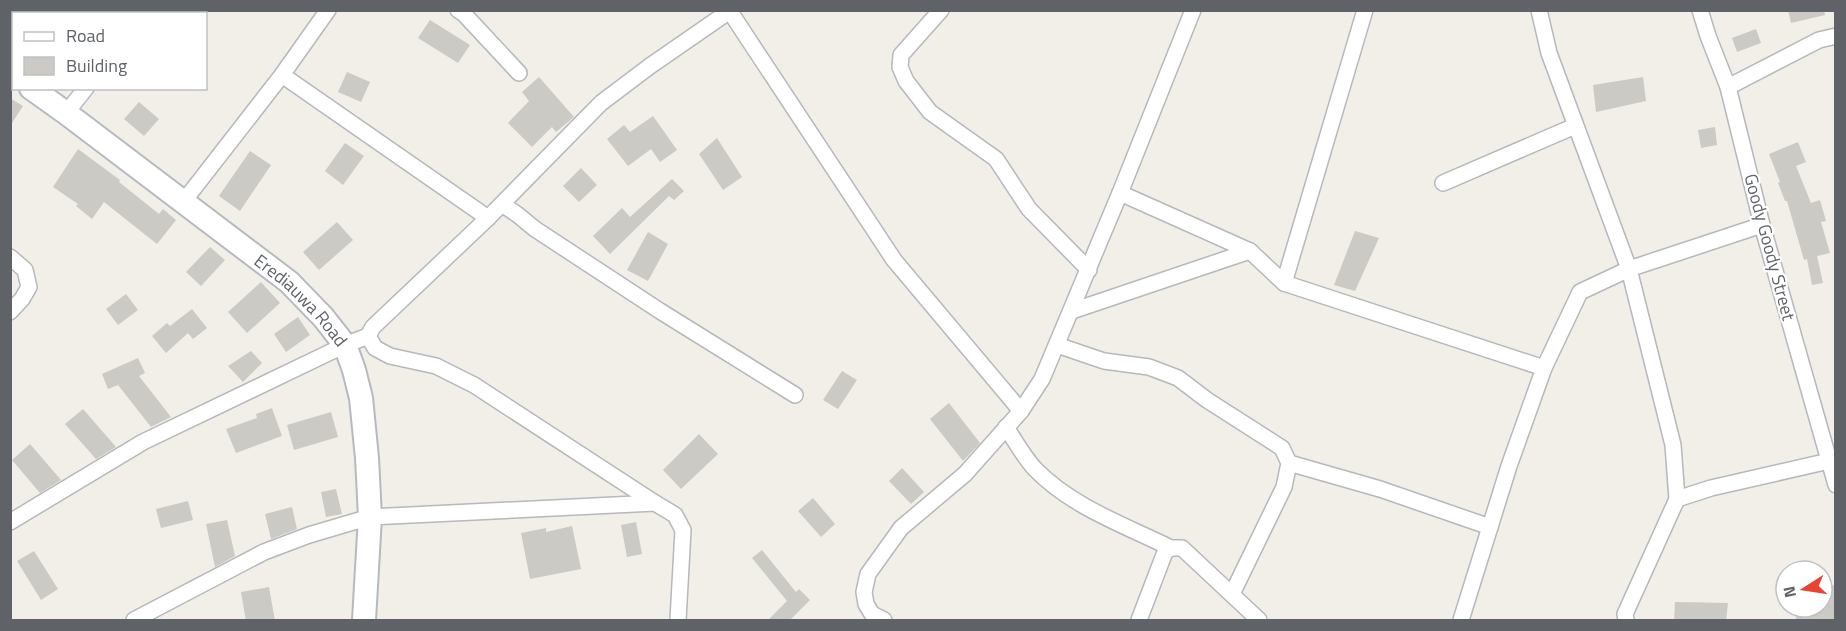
<svg xmlns="http://www.w3.org/2000/svg" width="1846" height="631" font-family="'Titillium Web',sans-serif">
  <rect width="100%" height="100%" fill="#f1efe8"/>
  <g fill="#cccac5">
    <polygon points="1788,10 1824,10 1825,15 1791,23"/>
    <polygon points="430,20 470,45 458,63 418,38"/>
    <polygon points="1756,29 1761,43 1737,52 1732,38"/>
    <polygon points="347,72 370,82 361,102 338,92"/>
    <polygon points="539,77 574,117 556,132 552,127 532,147 508,123 529,101 522,92"/>
    <polygon points="1643,77 1646,101 1596,112 1593,85"/>
    <polygon points="10,98 23,106 10,126"/>
    <polygon points="139,102 159,119 144,136 124,119"/>
    <polygon points="653,116 677,150 660,162 651,149 628,166 607,139 624,125 630,132"/>
    <polygon points="1715,127 1717,145 1701,148 1698,130"/>
    <polygon points="717,138 742,177 723,190 699,154"/>
    <polygon points="1798,142 1806,162 1796,166 1811,203 1820,200 1826,221 1821,222 1830,253 1817,256 1823,283 1812,285 1807,259 1804,260 1787,201 1785,201 1778,183 1780,182 1769,154"/>
    <polygon points="345,143 364,156 343,185 325,171"/>
    <polygon points="78,149 120,180 119,182 159,214 163,209 176,220 157,244 104,202 92,219 76,206 78,204 53,187"/>
    <polygon points="250,151 271,165 240,211 219,196"/>
    <polygon points="581,168 597,185 579,202 563,186"/>
    <polygon points="672,179 684,191 674,200 669,196 610,254 593,236 622,208 630,217"/>
    <polygon points="337,222 353,240 319,270 303,252"/>
    <polygon points="1355,231 1379,238 1355,291 1334,285"/>
    <polygon points="648,232 668,244 648,281 627,270"/>
    <polygon points="210,247 225,260 201,286 186,272"/>
    <polygon points="261,282 280,303 247,333 228,312"/>
    <polygon points="126,294 138,310 118,325 106,309"/>
    <polygon points="192,309 207,328 193,339 188,333 166,353 152,336 167,323 170,326"/>
    <polygon points="298,317 310,335 286,352 274,334"/>
    <polygon points="251,351 262,363 243,382 228,366"/>
    <polygon points="138,358 145,373 139,376 171,417 151,427 118,385 108,389 102,374"/>
    <polygon points="842,371 857,380 838,409 823,400"/>
    <polygon points="949,403 980,443 963,461 930,419"/>
    <polygon points="272,408 282,436 236,453 226,429 257,418 256,414"/>
    <polygon points="83,409 116,447 96,459 65,424"/>
    <polygon points="331,412 338,437 294,450 287,425"/>
    <polygon points="699,434 718,454 681,489 663,470"/>
    <polygon points="30,444 61,480 40,493 12,460"/>
    <polygon points="902,468 924,492 911,504 889,481"/>
    <polygon points="336,489 342,514 326,517 321,492"/>
    <polygon points="813,498 835,524 821,537 798,511"/>
    <polygon points="188,501 193,520 161,528 156,509"/>
    <polygon points="292,507 297,529 271,539 265,514"/>
    <polygon points="227,520 235,556 215,567 206,524"/>
    <polygon points="636,522 642,554 627,557 621,525"/>
    <polygon points="572,526 581,569 530,579 521,533 546,528 546,532"/>
    <polygon points="762,550 796,592 799,589 810,600 789,621 767,621 787,601 752,558"/>
    <polygon points="34,551 58,589 41,600 17,561"/>
    <polygon points="1836,585 1836,621 1796,621 1797,607 1822,607 1822,587"/>
    <polygon points="269,587 275,621 246,621 241,592"/>
    <polygon points="1675,602 1728,603 1726,621 1674,621"/>
  </g>
  <g fill="none" stroke-linecap="round" stroke-linejoin="round">
    <defs>
      <g id="street">
        <polyline points="458,10 464,14 519,73"/>
        <polyline points="729,10 894,260 1021,411"/>
        <polyline points="941,10 901,55 900,67 906,81 930,112 996,159 1029,209 1089,270"/>
        <polyline points="1539,10 1549,53 1629,269 1673,445 1677,499 1625,614 1626,620"/>
        <polyline points="1700,10 1708,36 1728,87 1762,225 1836,485"/>
        <polyline points="147,14 149,10"/>
        <polyline points="282,75 488,218"/>
        <polyline points="1728,87 1819,40 1836,36"/>
        <polyline points="66,113 86,88"/>
        <polyline points="1443,183 1575,126"/>
        <polyline points="1120,193 1250,251 1284,283 1544,368"/>
        <polyline points="184,201 282,75 328,10"/>
        <polyline points="502,204 518,215 535,229 660,311 795,395"/>
        <polyline points="10,257 25,270 29,287 22,299 10,312"/>
        <polyline points="1284,283 1365,10"/>
        <polyline points="1072,311 1250,251"/>
        <polyline points="368,336 375,348 390,356 436,366 474,385 655,503 675,515 683,530 678,620"/>
        <polyline points="1057,345 1104,361 1149,367 1178,378 1207,400 1282,448 1289,463 1284,487 1232,594"/>
        <path d="M1006,427c9,14 18,30 29,42 37,38 89,56 136,79h11l77,72"/>
        <polyline points="1289,463 1380,489 1490,527"/>
        <polyline points="1677,499 1711,488 1829,461"/>
        <polyline points="10,522 143,442 345,345 368,336 373,327 488,218 601,103 650,66 731,10"/>
        <polyline points="134,620 264,552 309,535 370,517 655,503"/>
        <polyline points="884,620 872,614 866,604 864,592 868,574 901,528 965,474 1021,411 1042,379 1120,193 1193,10"/>
        <polyline points="1139,620 1165,552 1171,548"/>
        <polyline points="1461,620 1509,466 1544,368 1580,292 1629,269 1762,225"/>
      </g>
      <g id="secondary">
        <polyline points="10,74 14,76"/>
        <path id="s1" d="M31,88l35,25 223,169 34,35 22,28 9,25 7,28 6,60 3,59 -6,103"/>
      </g>
    </defs>
    <use href="#street" stroke="#b5b8bc" stroke-width="18"/>
    <use href="#secondary" stroke="#b6babf" stroke-width="26"/>
    <use href="#street" stroke="#fff" stroke-width="15"/>
    <use href="#secondary" stroke="#fff" stroke-width="22"/>
  </g>
  <g text-anchor="middle" dominant-baseline="central" stroke-width="4.5" stroke-linejoin="round" paint-order="stroke">
    <g font-size="18" fill="#5f6368" stroke="#fff">
      <text transform="translate(1770 247) rotate(75)">Goody Goody Street</text>
      <text stroke="none"><textPath href="#s1" startOffset="344">Erediauwa Road</textPath></text>
    </g>
  </g>
  <rect width="1846" height="631" fill="none" stroke="#5f6368" stroke-width="24"/>
  <rect x="12" y="12" width="195" height="78" fill="#ffffff" stroke="#bfc1c3" stroke-width="1.5"/>
  <rect x="24" y="32" width="30" height="9" fill="#ffffff" stroke="#bfc1c3" stroke-width="1.5"/>
  <text x="66" y="42" font-size="18" fill="#5f6368">Road</text>
  <rect x="24" y="57" width="30" height="18" fill="#cccac5" stroke="#bfc1c3" stroke-width="1.5"/>
  <text x="66" y="72" font-size="18" fill="#5f6368">Building</text>
  <g transform="translate(1804 589) rotate(258)"><circle r="28" fill="#ffffff" stroke="#bfc1c3" stroke-width="1.5"/>
  <path d="M0-4.5L10 22L0 15L-10 22Z" fill="#ea4335"/>
  <text y="-9" font-size="16" font-weight="bold" text-anchor="middle" fill="#5f6368">N</text>
  </g>
</svg>
